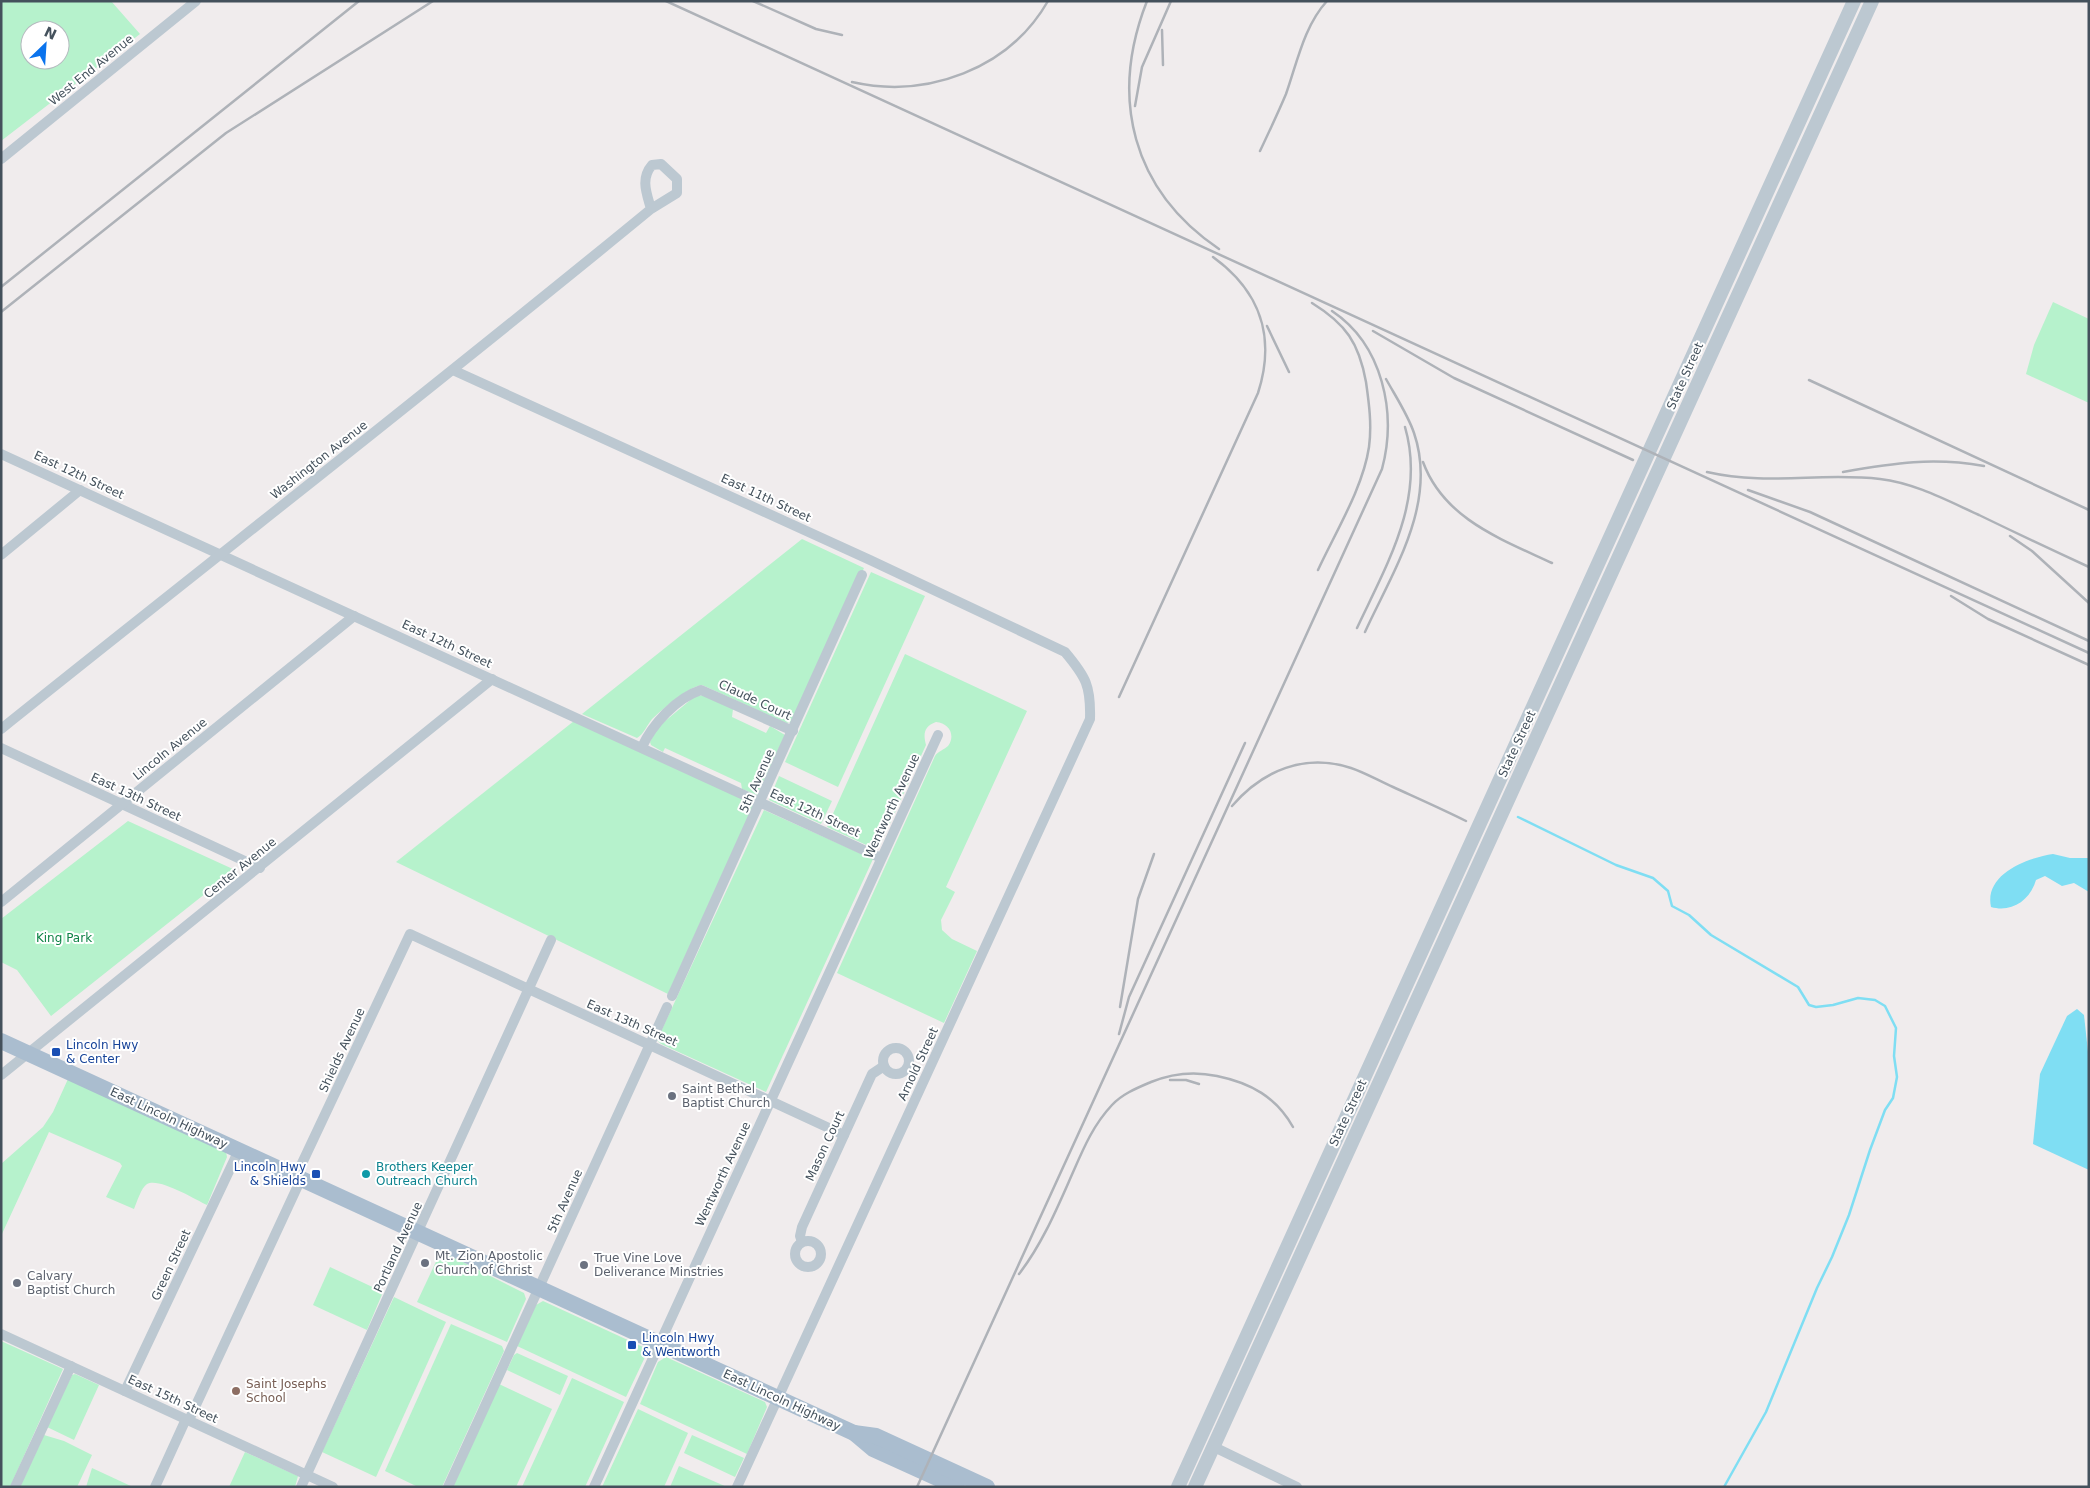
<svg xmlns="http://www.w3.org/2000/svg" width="2090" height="1488" font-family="'DejaVu Sans',sans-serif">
  <rect width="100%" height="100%" fill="#f0eced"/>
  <g fill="#b6f2cc" fill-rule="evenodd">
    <path d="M1,1h110l29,33 -139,107zM30,30h30v30h-30z"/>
    <polygon points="2053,302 2089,319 2089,403 2026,374 2034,345"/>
    <path d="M802,539l62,29 -73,154 -5,1 -84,-38c-13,1 -40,25 -50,34 -5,6 -8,15 -15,19l-55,-24z"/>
    <polygon points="871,572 925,596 838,787 785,762"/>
    <path d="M905,654l122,57 -81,176 9,5 -14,28 1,10 10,9 25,12 -33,72 -107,-50 98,-217c3,-5 9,-6 13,-10 8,-11 1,-23 -12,-24 -12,4 -13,12 -10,23l-47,102 -4,2 -48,-22z"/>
    <polygon points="703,695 733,709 732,717 766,733 770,726 785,735 757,795 742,789 741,783 665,748 663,752 651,745 650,742 658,727 694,697"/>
    <polygon points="574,721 754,804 668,994 396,862"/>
    <polygon points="779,776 832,801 821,824 769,800"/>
    <polygon points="764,810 873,859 766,1092 661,1044 657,1040"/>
    <polygon points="128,821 235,870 51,1016 17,970 1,962 1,919"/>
    <path d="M68,1079l158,73 1,5 -20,48c-12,-6 -49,-28 -60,-21 -6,4 -10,18 -13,25l-28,-12 16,-31 -2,-3 -71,-31 -48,104v-72l42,-37 10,-15z"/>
    <polygon points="441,1251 524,1293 526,1299 507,1342 417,1302"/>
    <polygon points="330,1267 383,1292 367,1330 313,1305"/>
    <polygon points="394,1297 446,1322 376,1477 322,1452"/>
    <polygon points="543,1301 643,1347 646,1355 626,1397 517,1346 536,1305"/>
    <polygon points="451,1324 502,1346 504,1351 442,1487 418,1487 385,1471"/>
    <polygon points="1,1341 63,1369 10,1487 1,1487"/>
    <polygon points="517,1353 568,1376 560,1395 507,1370 514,1355"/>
    <polygon points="666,1357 765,1402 767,1407 747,1454 640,1404 658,1362"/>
    <polygon points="75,1374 99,1385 74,1440 47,1427 72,1375"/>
    <polygon points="572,1378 624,1402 585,1487 522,1487"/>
    <polygon points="499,1384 552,1409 516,1487 452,1487"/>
    <polygon points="638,1409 688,1433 664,1487 602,1487"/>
    <polygon points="44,1435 64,1441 92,1455 77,1487 20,1487"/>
    <polygon points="692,1435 744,1458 735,1477 684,1453"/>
    <polygon points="245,1452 298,1476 295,1487 229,1487"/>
    <polygon points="679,1466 727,1487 670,1487"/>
    <polygon points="92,1468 133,1487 86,1487"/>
  </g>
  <g fill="#7fdef3">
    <path d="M2053,854l17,4h19v34l-15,-9 -12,3 -17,-10 -9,4c-6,20 -24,33 -45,27 -7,-33 36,-49 62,-53z"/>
    <polygon points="2077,1009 2084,1015 2089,1061 2089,1170 2033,1144 2040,1074 2067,1016"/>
  </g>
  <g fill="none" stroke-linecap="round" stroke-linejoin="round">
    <polyline stroke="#7fdef3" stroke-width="2.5" points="1518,817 1616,865 1653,878 1668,891 1672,906 1689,915 1711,935 1798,987 1809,1005 1816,1007 1833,1005 1858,998 1875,1000 1885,1006 1896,1028 1894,1056 1897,1077 1893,1098 1885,1110 1870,1150 1849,1215 1832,1257 1817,1288 1766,1412 1724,1487"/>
    <g stroke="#bcc8d1" stroke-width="10">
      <polyline points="1,159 196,1"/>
      <path d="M455,371l415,189 195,92c21,25 26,34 25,67l-353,768"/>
      <polyline points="1,454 881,858"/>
      <polyline points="1,555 80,490"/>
      <path d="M1,729c217,-174 436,-344 650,-520l26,-16v-14l-16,-15 -9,1c-12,14 -5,29 -1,44"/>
      <path d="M642,747c10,-22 34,-49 59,-57l92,41"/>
      <polyline points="1,748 260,868"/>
      <polyline points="1,902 354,616"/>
      <polyline points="672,996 862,575"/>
      <circle cx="896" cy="1061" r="13"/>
      <polyline points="1,1075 492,679"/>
      <polyline points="296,1176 410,934 844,1135"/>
      <circle cx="808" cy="1254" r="13"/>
      <polyline points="802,1242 800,1236 802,1227 872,1074 884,1066"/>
      <polyline points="1,1334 333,1487"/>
      <polyline points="125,1391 239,1150"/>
      <polyline points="189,1420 301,1179"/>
      <polyline points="1214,1447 1297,1487"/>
      <polyline points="15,1487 71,1366"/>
      <polyline points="155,1487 186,1419"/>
      <polyline points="301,1487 551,940"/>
      <polyline points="448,1487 667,1007"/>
      <polyline points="594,1487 938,735"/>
    </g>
    <g stroke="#bcc8d1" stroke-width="14">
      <polyline points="1178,1487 1854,1"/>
      <polyline points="1195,1487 1872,1"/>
    </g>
    <g stroke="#aabdcf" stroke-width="16">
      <polyline points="1,1041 854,1433 873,1449 957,1487"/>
      <polyline points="854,1433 876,1436 987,1487"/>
    </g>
    <g stroke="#aeb2b8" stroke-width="2.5">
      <polyline points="666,1 2089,653"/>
      <polyline points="753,1 816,29 842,35"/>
      <path d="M1147,1c-38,97 -15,189 72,248"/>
      <polyline points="1162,30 1163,65"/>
      <path d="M852,82c75,17 157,-13 196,-81"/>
      <polyline points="1135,106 1142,67 1171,1"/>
      <path d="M1260,151c9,-19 18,-38 26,-57 11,-31 18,-68 41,-93"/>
      <polyline points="1,287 359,1"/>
      <path d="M1312,303c34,21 47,40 54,79 3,21 6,43 3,65 -6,41 -34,86 -51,123"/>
      <polyline points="1,312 226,133 433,1"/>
      <polyline points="1267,326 1289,372"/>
      <polyline points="1373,331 1454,378 1633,460"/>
      <polyline points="1809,380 2089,510"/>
      <path d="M1423,462c21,57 78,77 129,101"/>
      <path d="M1707,472c61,14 113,0 173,7 35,4 68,22 99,36 37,18 73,35 110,52"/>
      <path d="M1843,472c51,-9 90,-15 141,-6"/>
      <polyline points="1748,490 1810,512 2089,641"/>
      <polyline points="2010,536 2032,551 2089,603"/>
      <polyline points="1951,596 1988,619 2089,665"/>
      <path d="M1357,628c30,-64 69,-129 48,-201"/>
      <path d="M1365,632c28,-61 73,-129 49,-199 -6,-18 -18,-36 -28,-54"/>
      <path d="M1119,697l139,-304c18,-56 2,-102 -45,-136"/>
      <path d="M1232,806c31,-36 73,-53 119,-38 15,5 28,13 42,19 24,11 49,22 73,34"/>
      <polyline points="1120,1007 1138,899 1154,854"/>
      <polyline points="1119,1034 1129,997 1245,743"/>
      <polyline points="1170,1080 1186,1080 1199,1084"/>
      <path d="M1019,1274c24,-31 39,-68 55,-104 10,-23 20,-46 38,-65 10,-11 25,-17 39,-23 22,-9 43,-11 66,-6 34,7 59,21 76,51"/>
      <path d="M917,1487l465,-1018c15,-56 1,-124 -50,-158"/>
    </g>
  </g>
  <g fill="#1a4fb4" stroke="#fff" stroke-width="2">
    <rect x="51" y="1047" width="10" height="10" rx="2.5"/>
    <rect x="311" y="1169" width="10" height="10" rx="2.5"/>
    <rect x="627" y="1340" width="10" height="10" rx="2.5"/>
  </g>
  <g fill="#6b7280" stroke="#fff" stroke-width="2">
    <circle cx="672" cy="1096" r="5"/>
    <circle cx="425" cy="1263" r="5"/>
    <circle cx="584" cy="1265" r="5"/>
    <circle cx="17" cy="1283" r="5"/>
  </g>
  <circle fill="#0f9aa8" stroke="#fff" stroke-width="2" cx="366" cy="1174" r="5"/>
  <circle fill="#8d6e63" stroke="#fff" stroke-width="2" cx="236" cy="1391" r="5"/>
  <g text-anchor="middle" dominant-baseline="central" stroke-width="4" stroke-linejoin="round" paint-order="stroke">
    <g font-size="12" fill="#44515c" stroke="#fff">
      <text transform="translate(91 70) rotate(-39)">West End Avenue</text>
      <text transform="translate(1685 376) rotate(-66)">State Street</text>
      <text transform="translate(319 460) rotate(-38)">Washington Avenue</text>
      <text transform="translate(79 475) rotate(25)">East 12th Street</text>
      <text transform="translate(766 498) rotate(25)">East 11th Street</text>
      <text transform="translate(447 644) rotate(25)">East 12th Street</text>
      <text transform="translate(755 700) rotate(25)">Claude Court</text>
      <text transform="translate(1517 744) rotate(-65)">State Street</text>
      <text transform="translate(170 749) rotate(-39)">Lincoln Avenue</text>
      <text transform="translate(757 781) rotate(-66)">5th Avenue</text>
      <text transform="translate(136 797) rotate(25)">East 13th Street</text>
      <text transform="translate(892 806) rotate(-65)">Wentworth Avenue</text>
      <text transform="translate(815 813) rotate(25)">East 12th Street</text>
      <text transform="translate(240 868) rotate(-39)">Center Avenue</text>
      <text transform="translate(632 1023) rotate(24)">East 13th Street</text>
      <text transform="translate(342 1050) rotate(-65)">Shields Avenue</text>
      <text transform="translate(918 1064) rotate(-65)">Arnold Street</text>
      <text transform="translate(1348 1113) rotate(-65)">State Street</text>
      <text transform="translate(169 1118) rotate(25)">East Lincoln Highway</text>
      <text transform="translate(825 1146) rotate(-65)">Mason Court</text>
      <text transform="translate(723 1174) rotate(-65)">Wentworth Avenue</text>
      <text transform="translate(565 1201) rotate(-66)">5th Avenue</text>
      <text transform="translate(398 1247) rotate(-65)">Portland Avenue</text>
      <text transform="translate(171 1265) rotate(-65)">Green Street</text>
      <text transform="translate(173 1399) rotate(25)">East 15th Street</text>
      <text transform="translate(782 1400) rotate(25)">East Lincoln Highway</text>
    </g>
    <g font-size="12" fill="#0f8346" stroke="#fff">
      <text x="64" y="938">King Park</text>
    </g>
    <g font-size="12" fill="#164399" stroke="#fff" text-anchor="start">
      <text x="66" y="1045">Lincoln Hwy<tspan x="66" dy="14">&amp; Center</tspan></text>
      <text x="306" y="1167" text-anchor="end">Lincoln Hwy<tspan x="306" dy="14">&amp; Shields</tspan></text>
      <text x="642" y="1338">Lincoln Hwy<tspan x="642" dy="14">&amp; Wentworth</tspan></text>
    </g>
    <g font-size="12" fill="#5b616d" stroke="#fff" text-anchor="start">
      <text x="682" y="1089">Saint Bethel<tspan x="682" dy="14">Baptist Church</tspan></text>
      <text x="435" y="1256">Mt. Zion Apostolic<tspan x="435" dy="14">Church of Christ</tspan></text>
      <text x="594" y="1258">True Vine Love<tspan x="594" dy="14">Deliverance Minstries</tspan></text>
      <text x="27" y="1276">Calvary<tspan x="27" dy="14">Baptist Church</tspan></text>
    </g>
    <g font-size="12" fill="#0d838f" stroke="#fff" text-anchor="start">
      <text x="376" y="1167">Brothers Keeper<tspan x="376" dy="14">Outreach Church</tspan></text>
    </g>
    <g font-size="12" fill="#785e54" stroke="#fff" text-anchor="start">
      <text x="246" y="1384">Saint Josephs<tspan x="246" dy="14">School</tspan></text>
    </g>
  </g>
  <rect width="2090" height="1488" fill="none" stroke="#44515c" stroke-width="5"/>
  <g transform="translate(45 45) rotate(25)"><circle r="24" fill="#ffffff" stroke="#b4b9be"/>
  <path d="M0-4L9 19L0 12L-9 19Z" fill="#0a73ed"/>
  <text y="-8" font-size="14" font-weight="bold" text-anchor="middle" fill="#44515c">N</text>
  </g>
</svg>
